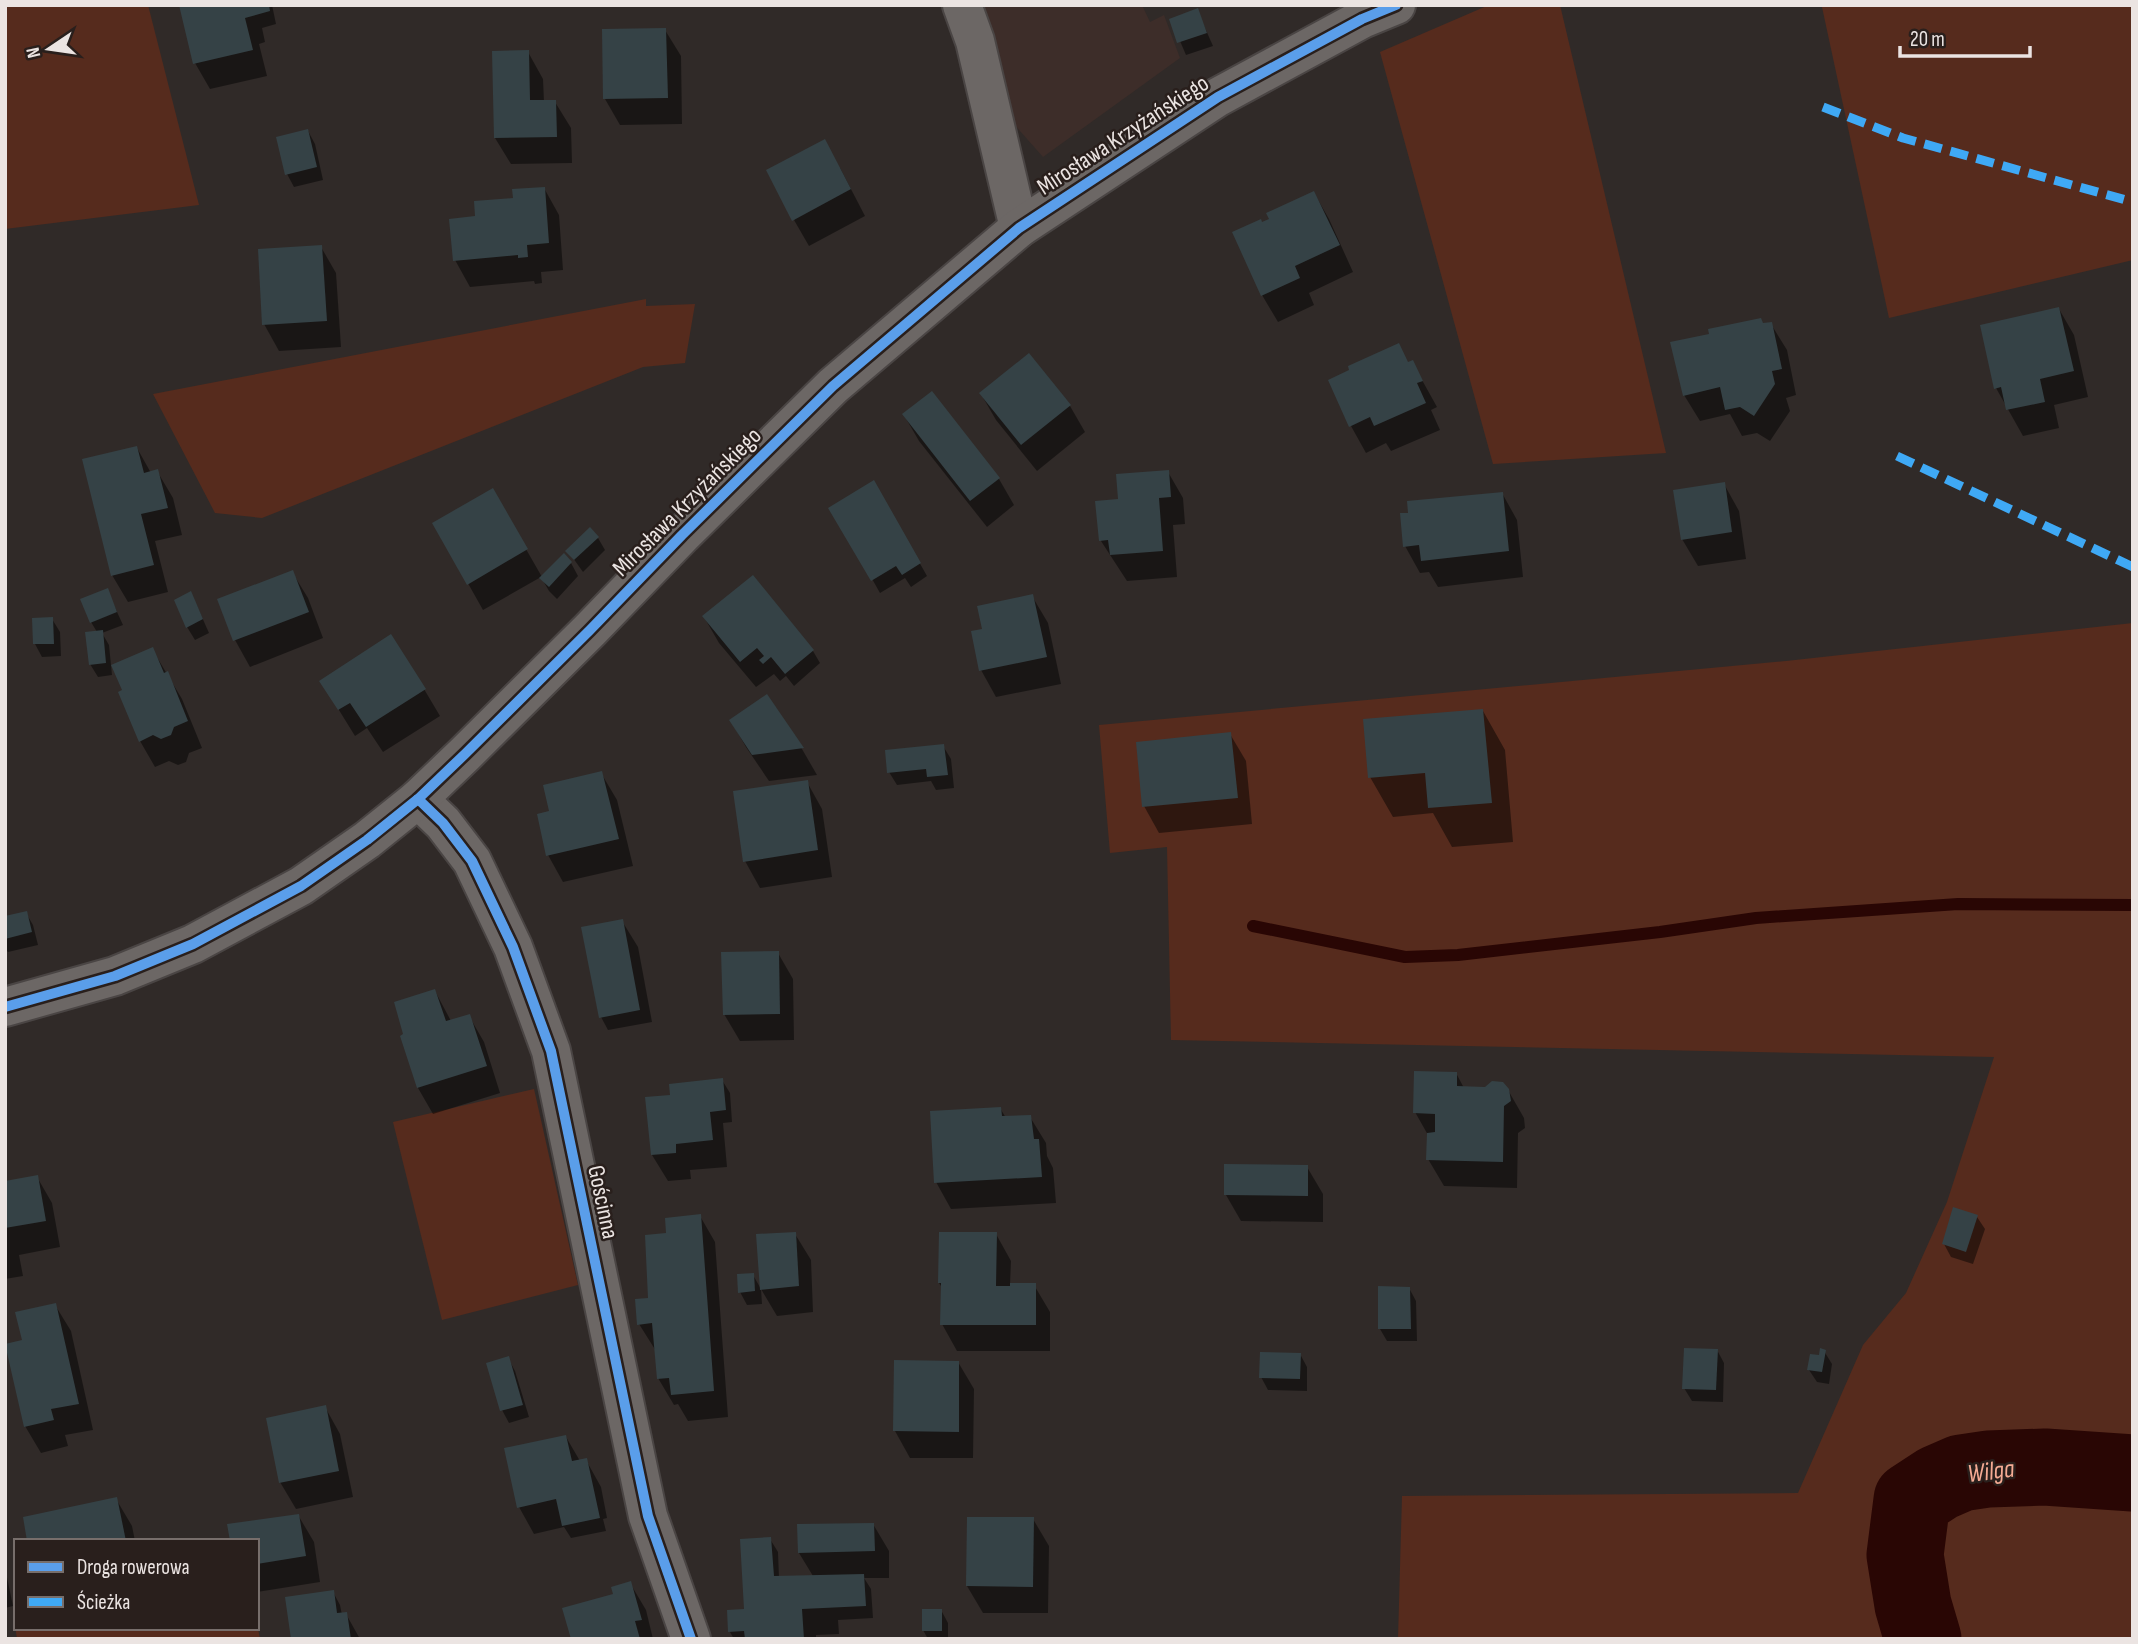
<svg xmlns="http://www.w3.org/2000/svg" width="2138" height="1644" font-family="'Sofia Sans Condensed',sans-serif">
  <rect width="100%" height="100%" fill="#302a28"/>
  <polygon fill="#3d2d29" points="983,5 1142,5 1150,22 1164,15 1180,58 1043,157 1013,123"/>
  <g fill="#562b1d">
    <polygon points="5,5 148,5 199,205 5,229"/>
    <polygon points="1489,5 1560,5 1666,453 1493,464 1380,52"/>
    <polygon points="1835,5 2133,5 2133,260 1889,318 1822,7"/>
    <polygon points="646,299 646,306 695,304 685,363 643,367 262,518 215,513 153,394"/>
    <polygon points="2133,623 2133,1639 1398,1639 1402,1496 1798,1493 1863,1345 1906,1293 1947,1202 1994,1057 1171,1040 1167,847 1110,853 1099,725 1786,661"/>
    <polygon points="534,1089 578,1285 442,1320 393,1122"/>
    <polygon points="13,1612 16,1612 16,1628 257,1628 257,1623 260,1639 17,1639"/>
  </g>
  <g fill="#0007">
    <polygon points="181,5 272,5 276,24 262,28 265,42 259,44 267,76 210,89 195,63"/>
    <polygon points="1197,10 1213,46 1186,55 1171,20"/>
    <polygon points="665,30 681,56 682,124 620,125 605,99"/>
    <polygon points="528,52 543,79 544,102 555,102 571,128 572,163 511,164 495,138"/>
    <polygon points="308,131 315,144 323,180 294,187 287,174"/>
    <polygon points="840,168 865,216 809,246 794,220"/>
    <polygon points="544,188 559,215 563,270 541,272 542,283 535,284 534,281 470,287 455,260 477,218"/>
    <polygon points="1314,193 1329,219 1353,272 1309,293 1314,305 1278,322 1262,295 1262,224"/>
    <polygon points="321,247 336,273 341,347 279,351 264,324"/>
    <polygon points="2059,309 2074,335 2088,397 2054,405 2059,428 2023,436 1996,388"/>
    <polygon points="1771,324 1787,350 1796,395 1786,398 1790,411 1770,441 1757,433 1742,436 1730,414 1700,421 1684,395 1711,335"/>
    <polygon points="1412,362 1437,407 1431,410 1440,430 1391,451 1386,443 1366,453 1351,426 1330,381"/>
    <polygon points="981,394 1070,406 1085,432 1037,471 996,420"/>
    <polygon points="904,415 999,479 1014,505 987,527 919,441"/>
    <polygon points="137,448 151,473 157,471 173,498 182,535 155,541 168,592 128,602 112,575"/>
    <polygon points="1168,472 1183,498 1185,524 1173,525 1177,577 1127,581 1101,541 1120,501"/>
    <polygon points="1724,484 1739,511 1746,559 1698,566 1682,539"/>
    <polygon points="492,490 542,577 571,563 578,576 557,599 549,591 541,577 483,610 434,523"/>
    <polygon points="1502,493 1517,520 1523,577 1438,587 1429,572 1420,573 1405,546"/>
    <polygon points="598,538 605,550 583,572 568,551"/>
    <polygon points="914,553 927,576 911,587 905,578 880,593 867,570"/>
    <polygon points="292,572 308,598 323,638 250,667 235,640"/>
    <polygon points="107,590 123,625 102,633 109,645 112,675 98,677 90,664 97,632 91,622"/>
    <polygon points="1032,596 1048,623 1061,684 996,697 981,670 984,630"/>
    <polygon points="197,606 209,633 195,640 187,627"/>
    <polygon points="704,617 813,651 820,663 794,686 786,676 780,681 774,674 756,687 719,643"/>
    <polygon points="52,619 60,632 61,656 42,657 35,644"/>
    <polygon points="152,649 182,699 202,748 189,753 186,762 178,765 169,761 155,767 140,741 125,691"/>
    <polygon points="321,681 424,689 440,716 383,752 367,728 355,736"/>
    <polygon points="767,697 802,749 817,775 769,781 746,747 731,721"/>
    <polygon points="1483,711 1505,750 1513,842 1452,847 1433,813 1393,817 1370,777"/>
    <polygon points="1230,734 1246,761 1252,824 1159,833 1144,806"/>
    <polygon points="943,746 951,759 954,788 936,790 931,781 897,785 889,772"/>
    <polygon points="601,773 617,800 633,866 563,882 548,855 551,812"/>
    <polygon points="807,782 822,809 832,877 760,888 745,861"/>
    <polygon points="26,913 33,925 38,945 8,952 5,948 5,918"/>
    <polygon points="622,921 638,947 652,1022 608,1030 601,1017"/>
    <polygon points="778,953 793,979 794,1040 740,1041 724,1014"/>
    <polygon points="435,991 451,1021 469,1016 484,1042 500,1093 433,1114 418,1088 402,1037"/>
    <polygon points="1456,1073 1464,1088 1508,1090 1524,1118 1525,1128 1518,1133 1517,1188 1444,1186 1428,1159 1428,1135 1415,1112"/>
    <polygon points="722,1080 730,1093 732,1122 723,1123 727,1167 690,1170 691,1179 668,1181 652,1155 672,1096"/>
    <polygon points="1000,1108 1006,1118 1030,1117 1046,1143 1047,1156 1053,1168 1056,1203 951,1209 936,1182"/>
    <polygon points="1307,1167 1323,1194 1323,1222 1241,1221 1226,1195"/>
    <polygon points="37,1177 52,1203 60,1247 19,1255 23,1276 5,1279 5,1183"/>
    <polygon points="700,1216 715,1242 728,1417 688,1421 678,1404 674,1405 658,1378 656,1351 639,1324 650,1299 668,1234"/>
    <polygon points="1977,1217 1985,1229 1973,1264 1951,1257 1944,1244"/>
    <polygon points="795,1234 811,1260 813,1312 777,1316 761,1289 762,1304 747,1305 740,1292 753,1275 761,1289"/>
    <polygon points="996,1234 1011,1261 1010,1285 1034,1285 1050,1312 1050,1351 957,1351 942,1324 943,1289 939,1283"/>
    <polygon points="1409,1288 1416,1301 1417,1341 1387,1341 1380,1329"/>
    <polygon points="55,1305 71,1331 93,1430 65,1435 68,1446 41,1453 25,1426 24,1342"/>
    <polygon points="1717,1350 1724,1363 1723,1402 1692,1401 1684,1388"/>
    <polygon points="1824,1351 1832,1364 1829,1384 1817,1382 1809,1370"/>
    <polygon points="1300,1354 1307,1367 1307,1391 1268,1390 1261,1377"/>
    <polygon points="508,1358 515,1371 529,1417 509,1423 502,1410"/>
    <polygon points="958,1362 974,1389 973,1458 910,1458 895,1431"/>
    <polygon points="325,1407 340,1434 353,1497 296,1509 280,1482"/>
    <polygon points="566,1437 580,1461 586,1460 601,1487 607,1518 603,1519 606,1531 571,1538 564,1527 534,1534 519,1507"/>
    <polygon points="116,1499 132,1526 135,1541 29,1541"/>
    <polygon points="298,1515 314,1542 320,1582 257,1592 257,1541"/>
    <polygon points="968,1519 1033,1519 1049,1546 1048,1613 983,1613 967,1586"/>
    <polygon points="873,1524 889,1551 889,1578 864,1578 871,1589 873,1618 838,1620 839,1634 816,1635 816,1639 734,1639 730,1632 746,1610 770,1539 778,1552 779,1578 813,1576 799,1553"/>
    <polygon points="5,1568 13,1606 5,1608"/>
    <polygon points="630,1583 646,1610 653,1639 573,1639"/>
    <polygon points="333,1592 340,1605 342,1615 346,1614 360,1639 293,1639"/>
    <polygon points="941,1610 948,1623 948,1639 928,1639 923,1630"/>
  </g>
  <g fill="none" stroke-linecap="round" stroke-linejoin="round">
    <polyline stroke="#290604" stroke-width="12" points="1253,926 1405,957 1458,955 1660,932 1756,918 1958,904 2133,905"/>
    <polyline stroke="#290604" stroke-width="77" points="1923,1639 1913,1605 1905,1555 1912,1500 1938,1483 1961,1473 1988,1469 2045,1467 2133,1473"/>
  </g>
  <g fill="#354246">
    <polygon points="179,5 269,5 270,11 245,18 253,50 193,64"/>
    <polygon points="1198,8 1207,33 1177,43 1169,19"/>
    <polygon points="666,28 668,98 603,99 602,29"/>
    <polygon points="529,50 530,100 556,100 557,137 494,138 492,51"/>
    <polygon points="308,129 317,167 285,175 276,137"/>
    <polygon points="825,139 851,189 792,221 766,170"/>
    <polygon points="545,187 549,243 527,245 528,257 518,258 518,255 453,261 449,219 475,216 474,201 513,198 512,189"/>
    <polygon points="1314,191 1340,245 1295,266 1300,278 1261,296 1232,232 1261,219 1262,222 1269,219 1266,213"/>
    <polygon points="322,245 327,321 262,325 258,249"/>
    <polygon points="2059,307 2074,371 2040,379 2045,402 2006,410 2001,387 1994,389 1980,325"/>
    <polygon points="1761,318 1763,323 1772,322 1782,369 1772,371 1775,384 1754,416 1740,407 1725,410 1720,387 1683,396 1670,342 1709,334 1708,329"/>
    <polygon points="1399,343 1408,362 1413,360 1423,381 1417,383 1426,403 1374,426 1370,417 1349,427 1328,380 1349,370 1348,366"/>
    <polygon points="1029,353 1071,405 1021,445 979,393"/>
    <polygon points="932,391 1000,478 970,501 902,414"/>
    <polygon points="137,446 144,473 158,469 168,508 141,514 154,565 111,576 82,459"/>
    <polygon points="1169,470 1171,497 1159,498 1163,551 1110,555 1108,540 1099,541 1095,501 1118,499 1116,474"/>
    <polygon points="874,480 921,563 902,575 896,566 871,581 828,508"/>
    <polygon points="1725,482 1732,532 1681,540 1673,490"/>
    <polygon points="493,488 528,549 467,585 432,523"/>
    <polygon points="1503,492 1509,551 1421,561 1419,545 1403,547 1400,513 1408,513 1407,501"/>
    <polygon points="590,527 599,537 574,560 565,551"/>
    <polygon points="564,553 572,562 549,587 539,578"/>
    <polygon points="293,570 309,612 233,641 217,599"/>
    <polygon points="753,575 814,650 785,674 771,657 763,664 759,660 764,656 757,648 740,662 702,616"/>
    <polygon points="108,588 117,612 90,623 80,599"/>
    <polygon points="191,591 203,619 186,628 174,600"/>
    <polygon points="1033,594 1047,657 979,671 971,631 982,629 977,606"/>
    <polygon points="53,617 54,644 33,644 32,618"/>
    <polygon points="103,630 106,663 89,665 85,632"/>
    <polygon points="391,634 426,689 366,727 350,703 338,710 319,681"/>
    <polygon points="153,647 164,673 168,671 188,721 174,727 171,735 161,739 153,735 139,742 118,692 122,690 111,665"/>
    <polygon points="767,694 804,748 752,755 729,720"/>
    <polygon points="1483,709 1492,803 1428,808 1425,773 1368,778 1363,719"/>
    <polygon points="1231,732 1238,798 1142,807 1136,742"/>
    <polygon points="944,744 948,775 927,777 926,769 887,773 885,750"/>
    <polygon points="602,771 619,839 546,856 537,814 549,811 543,785"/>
    <polygon points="808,780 818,850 743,862 733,791"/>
    <polygon points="27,911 32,932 5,939 5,916"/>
    <polygon points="623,919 640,1010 599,1018 581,927"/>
    <polygon points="779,951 780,1014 723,1015 721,952"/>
    <polygon points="435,989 446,1021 470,1014 487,1066 417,1088 400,1036 403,1034 394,1002"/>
    <polygon points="1414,1071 1457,1072 1457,1086 1485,1087 1492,1081 1503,1082 1509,1089 1511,1101 1504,1106 1503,1162 1426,1160 1427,1133 1435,1132 1435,1114 1413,1113"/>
    <polygon points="723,1078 726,1110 710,1112 713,1140 676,1144 676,1153 651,1155 645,1097 670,1095 669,1084"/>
    <polygon points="1001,1107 1002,1116 1031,1115 1034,1139 1039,1139 1042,1177 934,1183 930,1111"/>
    <polygon points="1224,1164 1308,1165 1308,1196 1224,1195"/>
    <polygon points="38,1175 46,1221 5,1228 5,1181"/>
    <polygon points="1953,1207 1978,1215 1966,1252 1942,1244"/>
    <polygon points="701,1214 714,1391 671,1395 669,1378 657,1379 652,1323 637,1325 635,1299 648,1298 645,1235 666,1233 665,1218"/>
    <polygon points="796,1232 799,1286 760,1290 756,1234"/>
    <polygon points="939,1232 997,1232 996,1286 1010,1286 1010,1283 1036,1283 1036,1325 940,1325 941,1283 938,1283"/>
    <polygon points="754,1273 755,1291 738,1293 737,1274"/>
    <polygon points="1378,1286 1410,1287 1411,1329 1378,1329"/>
    <polygon points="56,1303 79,1404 51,1409 54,1420 24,1427 5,1344 22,1340 15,1312"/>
    <polygon points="1684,1348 1718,1349 1716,1390 1682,1389"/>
    <polygon points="1820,1348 1826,1350 1822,1372 1807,1370 1810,1354 1819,1355"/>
    <polygon points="1260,1352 1301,1353 1300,1379 1259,1378"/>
    <polygon points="509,1356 523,1405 500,1411 486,1363"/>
    <polygon points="894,1360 959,1361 959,1432 893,1431"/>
    <polygon points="326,1405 339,1471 279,1483 266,1418"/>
    <polygon points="566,1435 572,1461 587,1458 600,1518 562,1526 556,1499 517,1508 504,1448"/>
    <polygon points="117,1497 126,1541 27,1541 23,1517"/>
    <polygon points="299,1514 306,1556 257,1564 257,1541 230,1541 227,1524"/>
    <polygon points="967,1517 1034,1517 1033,1587 966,1586"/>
    <polygon points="874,1523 875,1551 798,1553 797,1524"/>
    <polygon points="771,1537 774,1576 864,1574 866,1606 802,1609 804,1639 745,1639 744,1631 728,1632 727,1610 744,1609 740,1539"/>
    <polygon points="631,1581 642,1620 635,1621 640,1639 571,1639 562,1608 613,1594 611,1587"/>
    <polygon points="334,1590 337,1613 347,1612 351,1639 291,1639 285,1597"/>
    <rect x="922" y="1609" width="20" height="22"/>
  </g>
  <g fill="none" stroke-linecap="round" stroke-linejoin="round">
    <defs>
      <g id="minor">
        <polyline points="962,5 975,41 1019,228"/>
        <polyline points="418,799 443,823 472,861 513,947 551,1051 648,1516 691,1639"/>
        <polyline points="5,1007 115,976 193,944 301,886 367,840 418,799 465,754 590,630 682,535 833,386 1019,228 1218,97 1362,19 1396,5"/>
      </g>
    </defs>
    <use href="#minor" stroke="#4a4544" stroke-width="42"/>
    <use href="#minor" stroke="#6c6765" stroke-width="38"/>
    <g stroke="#3fa9f5" stroke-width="9" stroke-dasharray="18 9" stroke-linecap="butt">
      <polyline points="1823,107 1903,138 2133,202"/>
      <polyline points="1897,456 2133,567"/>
    </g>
    <defs>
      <g id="cycleway">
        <polyline points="418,799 443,823 472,861 513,947 551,1051 648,1516 691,1639"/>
        <polyline points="5,1007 115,976 193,944 301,886 367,840 418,799 465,754 590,630 682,535 833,386 1019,228 1218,97 1362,19 1396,5"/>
      </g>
    </defs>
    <use href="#cycleway" stroke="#291f1c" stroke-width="15"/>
    <use href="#cycleway" stroke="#5a9eea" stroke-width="10"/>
  </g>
  <g text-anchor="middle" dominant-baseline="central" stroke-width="5" stroke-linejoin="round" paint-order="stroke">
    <g font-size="24" fill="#ebe4e2" stroke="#291f1c">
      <text transform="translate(1123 135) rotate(-33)">Mirosława Krzyżańskiego</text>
      <text transform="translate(687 502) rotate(-45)">Mirosława Krzyżańskiego</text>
      <text transform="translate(603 1202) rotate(78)">Gościnna</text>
    </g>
    <g font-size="26" font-style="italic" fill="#f5ab94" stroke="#291f1c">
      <text transform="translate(1991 1472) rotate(-7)">Wilga</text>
    </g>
  </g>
  <rect width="2138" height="1644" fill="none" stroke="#ebe4e2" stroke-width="14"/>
  <rect x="14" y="1539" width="245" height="91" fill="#291f1c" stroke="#776e6b" stroke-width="2"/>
  <rect x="28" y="1562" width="35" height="10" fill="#5a9eea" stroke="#776e6b" stroke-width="2"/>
  <text x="77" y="1574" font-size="21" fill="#ebe4e2">Droga rowerowa</text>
  <rect x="28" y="1597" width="35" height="10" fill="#3fa9f5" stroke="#776e6b" stroke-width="2"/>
  <text x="77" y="1609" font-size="21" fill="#ebe4e2">Ścieżka</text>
  <g transform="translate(49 49) rotate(257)" stroke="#291f1c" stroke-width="5" paint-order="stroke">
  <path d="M0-5L12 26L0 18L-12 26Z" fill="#ebe4e2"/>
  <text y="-10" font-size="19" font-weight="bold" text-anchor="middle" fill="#ebe4e2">N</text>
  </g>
  <path d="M1900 46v10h130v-10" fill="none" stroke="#ebe4e2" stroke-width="3.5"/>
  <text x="1910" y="46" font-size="21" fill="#ebe4e2" stroke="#291f1c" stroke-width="5" paint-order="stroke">20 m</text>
</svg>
